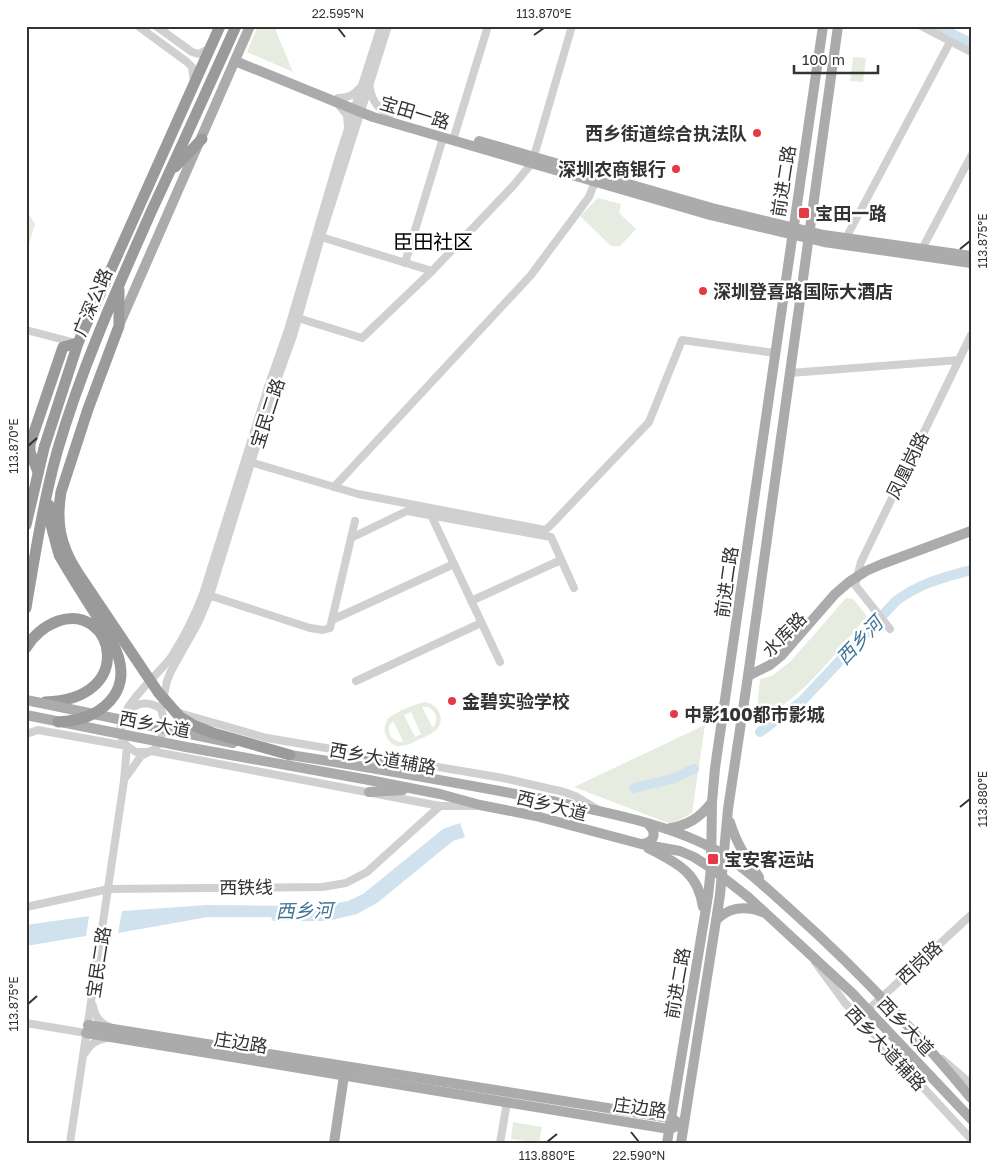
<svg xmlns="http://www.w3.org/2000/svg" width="997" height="1169" font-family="'Golos Text','Noto Sans SC',sans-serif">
  <rect width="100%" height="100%" fill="#fff"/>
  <g fill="#e6ecdf" fill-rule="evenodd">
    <polygon points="258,26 278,26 276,31 293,72 247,52"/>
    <polygon points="853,57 866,58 863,82 850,81"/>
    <polygon points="598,198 621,204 619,213 636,229 620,246 611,246 580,216"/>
    <polygon points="26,209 35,224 26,253"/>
    <path d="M846,598l7,1 14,17c-31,36 -65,85 -109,103l-2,-2 4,-38 12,-3 19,-15z"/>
    <path d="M426,702c12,3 20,16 11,27 -4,5 -11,7 -17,10 -14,7 -28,14 -35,-6 -1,-5 0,-9 2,-13 5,-7 30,-17 39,-18zM422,707h6c9,5 11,13 5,21zM411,712l10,22 -6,3 -11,-22zM393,721l10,20v1c-10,0 -15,-7 -14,-16z"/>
    <polygon points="705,725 692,813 671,824 574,787"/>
    <polygon points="513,1122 542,1127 539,1143 511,1139"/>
  </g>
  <g fill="#cfe2ee">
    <polygon points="460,823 465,837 453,841 377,903 357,914 328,921 273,921 271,917 208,917 118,933 122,911 207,905 322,906 348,901 363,894 443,829"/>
    <polygon points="89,916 86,936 26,946 26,925"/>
  </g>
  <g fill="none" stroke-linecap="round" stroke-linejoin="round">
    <g stroke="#cfe2ee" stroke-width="10">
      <polyline points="936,26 971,43"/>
      <path d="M760,732l42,-31 94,-100c24,-18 46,-23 75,-31"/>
      <polyline points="634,788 672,779 694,769"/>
    </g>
    <g stroke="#d0d0d0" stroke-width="8">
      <polyline points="138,26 187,62 192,67 194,82"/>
      <polyline points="156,26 192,52 199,54 210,48"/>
      <polyline points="921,26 971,52"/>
      <path d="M370,88c2,14 9,21 20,27"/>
      <path d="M338,98c10,0 16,-3 23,-11"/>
      <polyline points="338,104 347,115 348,127"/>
      <polyline points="453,140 488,26"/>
      <polyline points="321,237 432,271"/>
      <polyline points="846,238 950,42"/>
      <polyline points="922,249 971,156"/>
      <polyline points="405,263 443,138"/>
      <polyline points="298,318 362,338 432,271 513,186 532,163 572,26"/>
      <polyline points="26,330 76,343"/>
      <polyline points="790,373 959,360"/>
      <polyline points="247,461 358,494 545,530 551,525 649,422 682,340 775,353"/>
      <polyline points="334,487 531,275 589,197 597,177"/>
      <polyline points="431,515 500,662"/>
      <polyline points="351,538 407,511 551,537 574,588"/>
      <polyline points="205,594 310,628 323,630 330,628 355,521"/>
      <polyline points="471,601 561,560"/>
      <polyline points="332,620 454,564"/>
      <polyline points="890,629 855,585 861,562 971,335"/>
      <polyline points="356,681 481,623"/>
      <path d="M128,710c11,-8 22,-9 33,-1"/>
      <polyline points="176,712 267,738 503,778 564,792 575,796 597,809"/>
      <polyline points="26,734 38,730 127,746 136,752 146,752"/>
      <polyline points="151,751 440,806 476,806"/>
      <polyline points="126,777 141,756 155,749 161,740 164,720 161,709 167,681 171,671 198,623 210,595 274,389 293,336 321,237 388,26"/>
      <polyline points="26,907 109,889 322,887 346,883 367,872 440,806"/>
      <polyline points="815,962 845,1003 971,1139"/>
      <path d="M93,1006c2,10 6,17 17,21"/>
      <polyline points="868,1010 971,915"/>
      <polyline points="26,1023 86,1033"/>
      <path d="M85,1053c5,-9 11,-13 22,-15"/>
      <polyline points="942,1059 971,1084"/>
      <path d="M70,1143l54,-362 3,-35c-26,-28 31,-69 45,-90 12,-19 23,-41 31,-62l66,-210 19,-54 50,-170 43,-134"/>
      <polyline points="500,1143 507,1102"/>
    </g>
    <g stroke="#ababab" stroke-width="10">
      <polyline points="235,61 373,117 710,215 824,242 971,263"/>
      <polyline points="479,141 712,208 824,235 971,256"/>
      <polyline points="120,323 250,26"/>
      <polyline points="748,676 770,665 781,656 835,594 849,582 866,571 882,564 971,531"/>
      <polyline points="26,700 36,702"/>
      <path d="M290,755c85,13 168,28 252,44 53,11 120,23 168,48 31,16 56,41 82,64 64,57 124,121 179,187"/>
      <polyline points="368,756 401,769"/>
      <polyline points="369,780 440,794 480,805 536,816 641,844 680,851 694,857 711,868 748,897 852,993 971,1119"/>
      <polyline points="369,792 403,790"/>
      <path d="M730,822c6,21 17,37 29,55"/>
      <path d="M667,829c21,-4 32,-10 45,-27"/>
      <path d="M642,844c11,-1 16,-10 7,-19"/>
      <path d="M648,848c29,15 50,24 55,59"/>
      <path d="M717,919c13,-12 29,-13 45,-7"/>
      <polyline points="88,1025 670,1118 676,1121"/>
      <polyline points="86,1033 669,1129 675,1127"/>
      <polyline points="334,1143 345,1069"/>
      <polyline points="667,1143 708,896 711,868 712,802 715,768 823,26"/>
      <polyline points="681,1143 720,895 728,809 748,676 838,26"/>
    </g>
    <g stroke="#9a9a9a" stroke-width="11">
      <polyline points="175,167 202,139"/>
      <polyline points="38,472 30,452 30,444 63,347 78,343"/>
      <polyline points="49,505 50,521 58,551"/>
      <polyline points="26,525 44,448 78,343 220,26"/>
      <path d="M76,570c-16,-26 -20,-48 -15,-78l27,-83 31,-83v-36"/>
      <path d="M26,608c9,-53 17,-105 31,-156 24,-83 59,-161 94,-240 29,-62 57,-124 85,-186"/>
      <path d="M26,648c7,-12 19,-22 32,-27 56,-19 80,79 -13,81"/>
    </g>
    <g stroke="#ababab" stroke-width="10">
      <polyline points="36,702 233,743"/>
      <polyline points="26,715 186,747 369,780"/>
    </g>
    <g stroke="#9a9a9a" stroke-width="11">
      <polyline points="76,570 158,692 180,717 195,726 213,733 290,755"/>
      <path d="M58,722c21,-1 38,-6 52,-21 27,-30 -2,-67 -19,-94 -11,-17 -22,-35 -32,-52"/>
    </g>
  </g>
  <path fill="none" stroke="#333" stroke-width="2" d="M338,28l7,9M534,35l10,-7M960,249l10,-8M28,446l9,-8M960,807l10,-8M28,1004l9,-8M631,1132l8,10M547,1142l10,-8"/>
  <g fill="#e63946" stroke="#fff" stroke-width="2">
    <circle cx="757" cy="133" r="5"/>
    <circle cx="676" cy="169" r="5"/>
    <rect x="798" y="207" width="12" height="12" rx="2.5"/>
    <circle cx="703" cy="291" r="5"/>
    <circle cx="452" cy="701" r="5"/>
    <circle cx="674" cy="714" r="5"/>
    <rect x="707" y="853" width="12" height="12" rx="2.5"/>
  </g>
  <g text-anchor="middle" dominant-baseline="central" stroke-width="5" stroke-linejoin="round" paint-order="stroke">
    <g font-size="18" fill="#333" stroke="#fff">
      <text transform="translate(415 112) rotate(17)">宝田一路</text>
      <text transform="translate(783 181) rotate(-81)">前进二路</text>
      <text transform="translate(92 302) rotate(-67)">广深公路</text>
      <text transform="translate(267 413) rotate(-72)">宝民二路</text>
      <text transform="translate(907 465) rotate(-64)">凤凰岗路</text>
      <text transform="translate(726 582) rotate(-82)">前进二路</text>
      <text transform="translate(784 634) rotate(-46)">水库路</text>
      <text transform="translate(155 724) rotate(11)">西乡大道</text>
      <text transform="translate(383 758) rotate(10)">西乡大道辅路</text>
      <text transform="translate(552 805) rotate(14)">西乡大道</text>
      <text x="246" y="887">西铁线</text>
      <text transform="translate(98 962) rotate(-81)">宝民二路</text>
      <text transform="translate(919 962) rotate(-43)">西岗路</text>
      <text transform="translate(677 983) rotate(-80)">前进二路</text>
      <text transform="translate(906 1026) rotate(47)">西乡大道</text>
      <text transform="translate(241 1042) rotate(9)">庄边路</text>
      <text transform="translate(886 1048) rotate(47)">西乡大道辅路</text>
      <text transform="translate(640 1107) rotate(8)">庄边路</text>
    </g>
    <g font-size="18" font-weight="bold" fill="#333" stroke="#fff" text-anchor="start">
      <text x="747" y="133" text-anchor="end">西乡街道综合执法队</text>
      <text x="666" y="169" text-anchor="end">深圳农商银行</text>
      <text x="815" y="213">宝田一路</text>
      <text x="713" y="291">深圳登喜路国际大酒店</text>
      <text x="462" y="701">金碧实验学校</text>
      <text x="684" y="714">中影100都市影城</text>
      <text x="724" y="859">宝安客运站</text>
    </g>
    <g font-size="19" font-style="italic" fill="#3f7597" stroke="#fff">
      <text transform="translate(859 640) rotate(-47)">西乡河</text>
      <text transform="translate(304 910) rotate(-1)">西乡河</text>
    </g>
    <g font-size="20" fill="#000" stroke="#fff">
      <text x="433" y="241">臣田社区</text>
    </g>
  </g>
  <rect width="997" height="1169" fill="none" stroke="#ffffff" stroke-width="55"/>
  <path d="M794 65v8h84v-8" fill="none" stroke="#333333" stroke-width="2.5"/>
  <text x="802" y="65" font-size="15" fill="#333333" stroke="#ffffff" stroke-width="4" paint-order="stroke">100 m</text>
  <rect x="28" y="28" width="942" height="1114" fill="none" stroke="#333" stroke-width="2"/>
  <g font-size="12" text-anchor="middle" fill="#333">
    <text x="338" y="18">22.595°N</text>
    <text x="544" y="18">113.870°E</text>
    <text transform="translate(983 241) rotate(-90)" y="4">113.875°E</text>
    <text transform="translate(14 446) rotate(-90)" y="4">113.870°E</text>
    <text transform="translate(983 799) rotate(-90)" y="4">113.880°E</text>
    <text transform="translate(14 1004) rotate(-90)" y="4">113.875°E</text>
    <text x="547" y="1160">113.880°E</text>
    <text x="639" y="1160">22.590°N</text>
  </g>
</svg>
